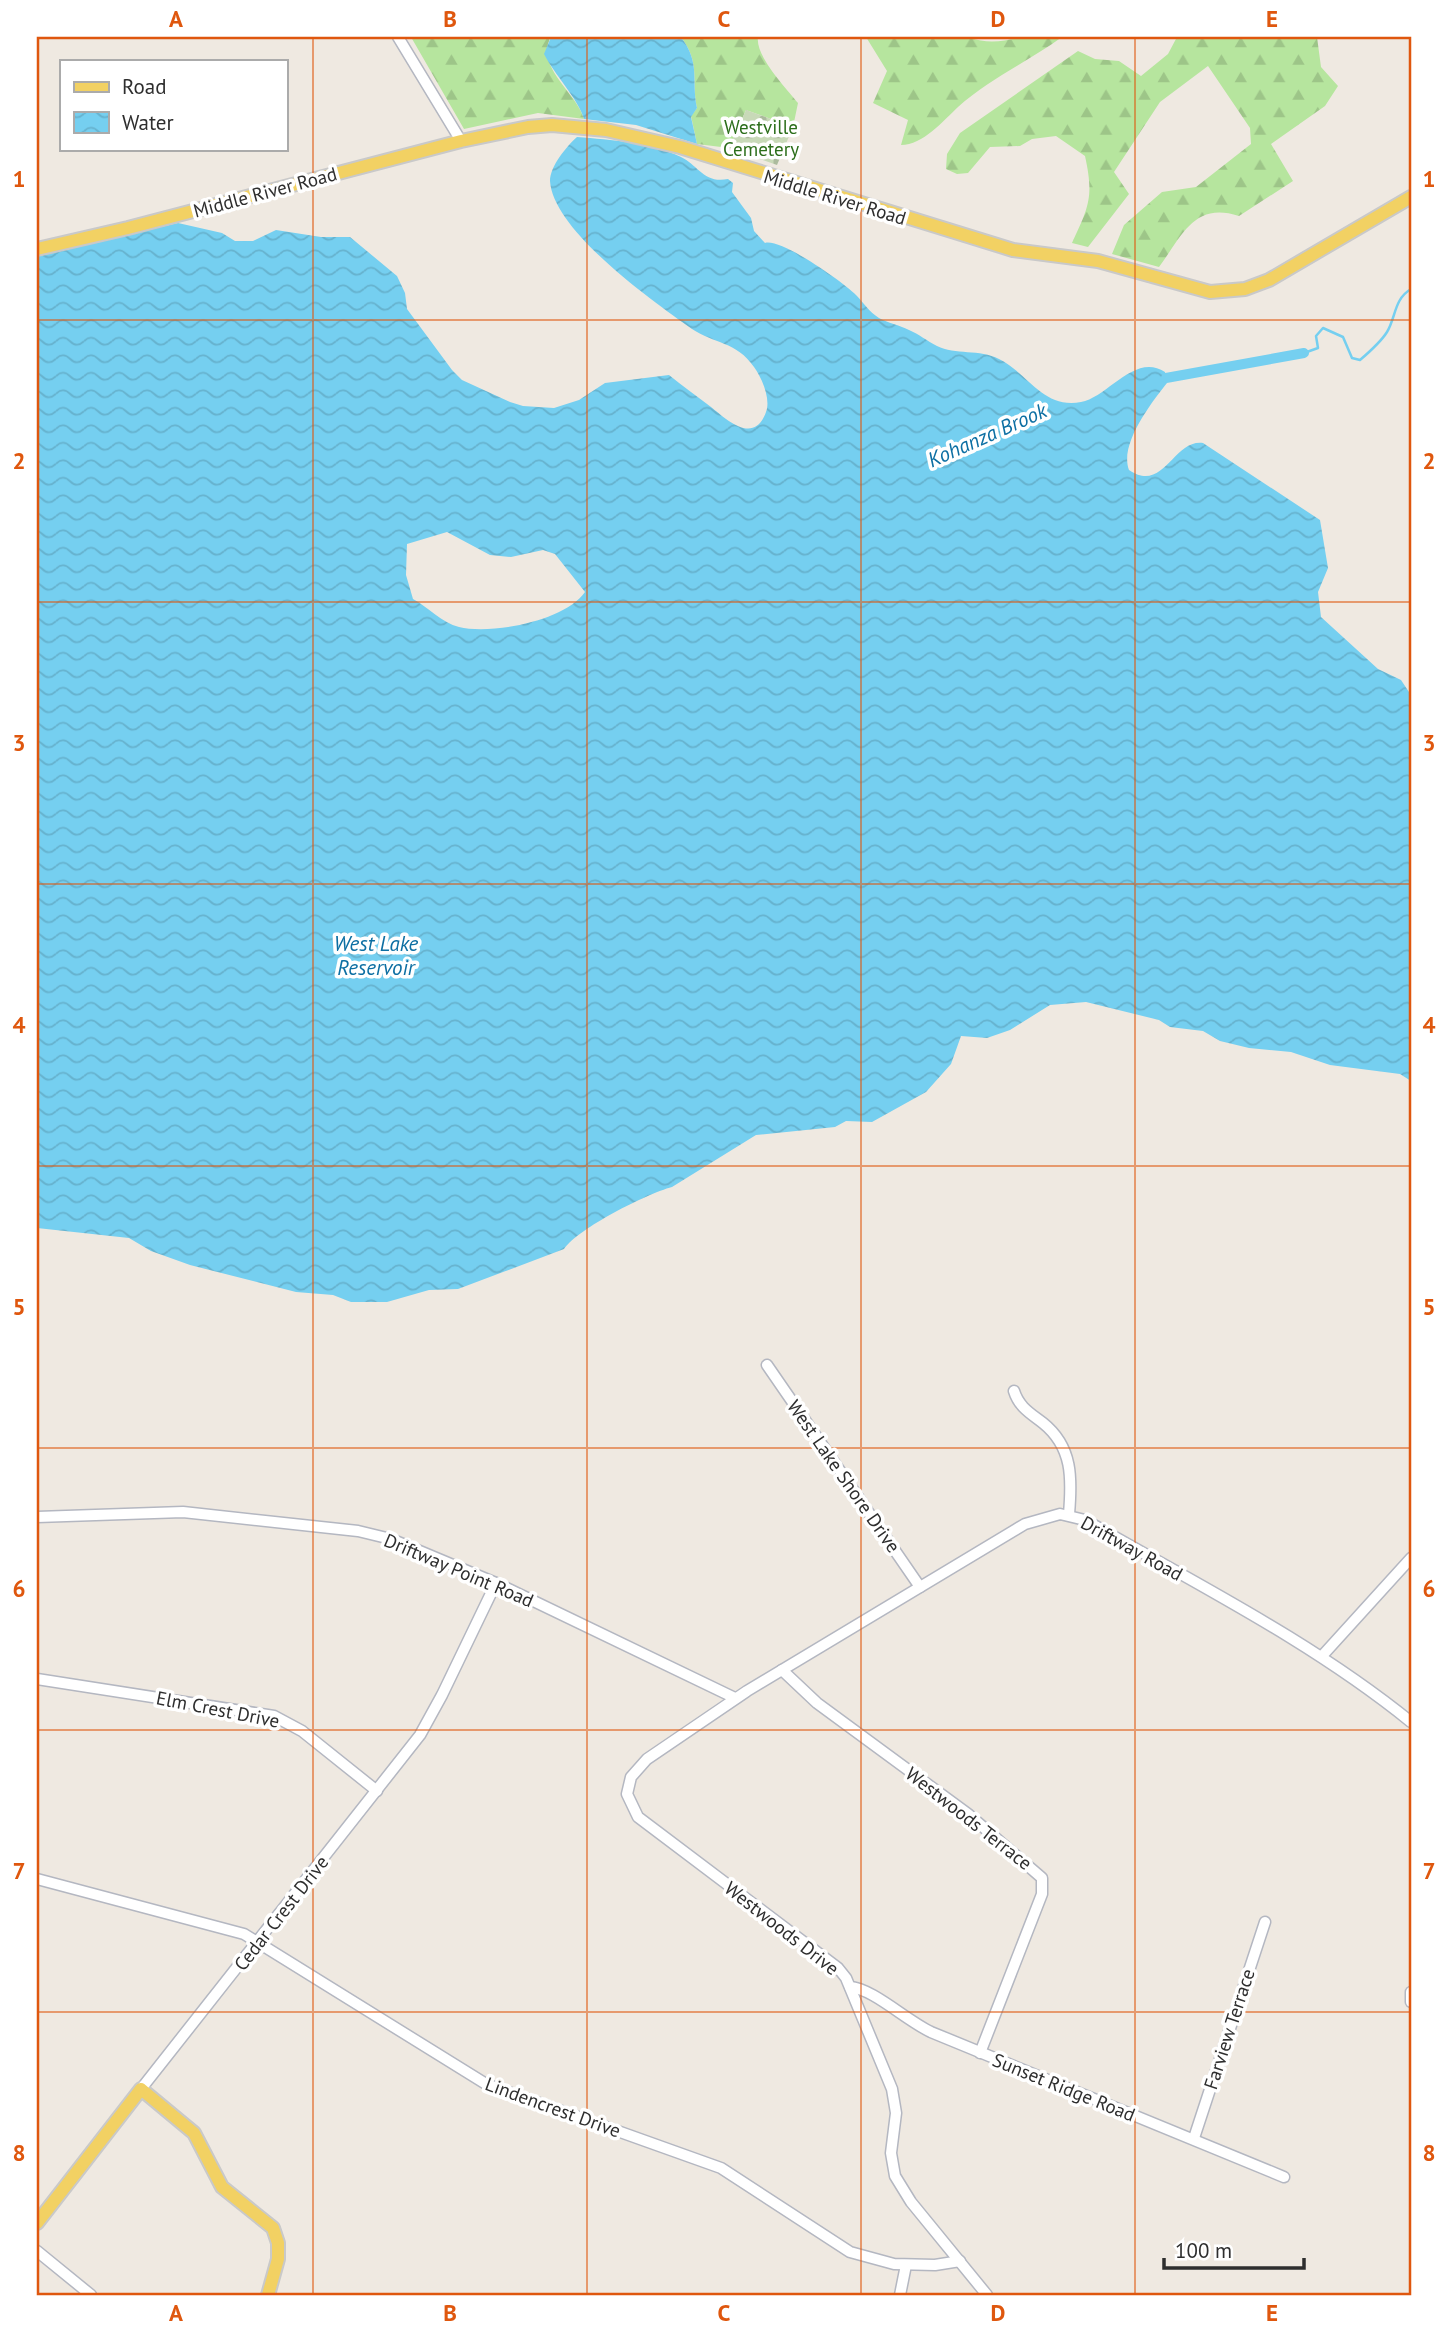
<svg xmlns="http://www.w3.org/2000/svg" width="1448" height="2332" font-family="'PT Sans',sans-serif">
  <defs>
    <pattern id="forest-firs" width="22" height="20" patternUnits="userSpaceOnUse" patternTransform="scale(1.75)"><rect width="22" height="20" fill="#b6e59e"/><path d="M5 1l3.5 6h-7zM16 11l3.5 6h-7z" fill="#9dc588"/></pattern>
    <pattern id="cemetery-stones" width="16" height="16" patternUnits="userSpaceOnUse" patternTransform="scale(1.75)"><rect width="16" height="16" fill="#c8d9b8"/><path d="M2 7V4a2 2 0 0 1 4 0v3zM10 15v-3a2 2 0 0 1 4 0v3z" fill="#acbb9e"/></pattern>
    <pattern id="water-waves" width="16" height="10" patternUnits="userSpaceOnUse" patternTransform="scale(1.75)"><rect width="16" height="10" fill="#75cff0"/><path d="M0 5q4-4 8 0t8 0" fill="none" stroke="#66b2ce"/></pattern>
  </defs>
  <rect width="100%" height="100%" fill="#efe9e1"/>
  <g fill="url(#forest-firs)">
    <path d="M411,37h140c-17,29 26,56 33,82l-46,-6 -74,16z"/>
    <path d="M681,37h77c-3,19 28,51 40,66l-5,24 -47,-17 -17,38 -32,-4 -6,-28 6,-8c-6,-29 4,-44 -16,-71z"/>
    <path d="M866,37h103c19,8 35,4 54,0 12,-2 27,0 39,0 -33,24 -73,42 -104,70 -15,14 -35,38 -57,38l7,-25 -35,-17 14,-32z"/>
    <path d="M1177,37h140l4,30 17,19 -13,20 -54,38 22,37 -54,35c-45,-15 -57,20 -80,51l-47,-13 12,-29 38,-33 34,-5 55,-43 -1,-16 -42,-62 -48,36 -46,70 15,22 -41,53 -16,-4c17,-37 22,-46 13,-87l-29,-20 -24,3 -12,7 -30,1 -22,26 -11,1 -11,-5 1,-15 13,-21 118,-82 17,8 24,2 22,15 27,-22z"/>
  </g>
  <polygon fill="url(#cemetery-stones)" points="746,110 793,127 777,165 729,148"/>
  <g fill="url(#water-waves)" fill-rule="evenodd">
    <path d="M551,37h130c20,27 10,42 16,71l-6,9 6,27 -61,-19 -52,-6c-6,-20 -30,-45 -40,-65z"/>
    <path d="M577,137c35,3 72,5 104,20 17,8 23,27 47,22l5,4 -1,9 19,26 3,13 11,12c16,-5 78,39 91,52 8,8 13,17 23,23 9,5 20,7 30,12 10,4 18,11 28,16 18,9 43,3 62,13 30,15 44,50 82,43 27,-5 54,-50 84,-30l2,11c-15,19 -48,61 -38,87 35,24 44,-31 74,-27l117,77 8,48 -10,24 3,25 57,52 23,11 10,15v386l-11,-7 -70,-9 -39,-13 -42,-4 -29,-7 -17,-10 -33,-4 -11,-7 -73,-18 -36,3 -40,25 -23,8 -26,-2 -10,28 -25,28 -54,30 -26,-1 -11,6 -79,8 -84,52c-26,7 -93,41 -108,62l-106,40 -29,1 -42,12h-36l-18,-7 -37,-3 -106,-27 -39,-14 -22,-13 -92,-10v-973l141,-32 44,10 13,8h18l23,-11 45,7h29l47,39 8,17 2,16 45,61 10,10 48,22 13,4 31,2 25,-8 26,-17 64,-8c13,11 28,21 42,32 15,12 43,39 55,5 5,-13 -4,-34 -12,-45 -18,-26 -40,-23 -62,-38 -38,-27 -139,-98 -142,-148 0,-15 17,-35 27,-44zM447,532l43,23 21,2 32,-7 12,4 30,38c-20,29 -94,43 -126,35 -17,-4 -31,-20 -46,-28l-7,-24 1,-31z"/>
  </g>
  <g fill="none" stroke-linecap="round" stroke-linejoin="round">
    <path stroke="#75cff0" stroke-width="2.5" d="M1304,353l14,-5 -2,-12 7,-8 20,9 9,21 8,2c7,-6 22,-20 27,-28 9,-15 7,-33 24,-43"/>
    <polyline stroke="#75cff0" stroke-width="10" points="1166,378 1304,353"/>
    <defs>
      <g id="minor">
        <polyline points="398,37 461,141"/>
        <polyline points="767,1365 920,1587"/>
        <path d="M1014,1391c5,16 16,22 29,32 30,24 29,56 26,91"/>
        <polyline points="37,1517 183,1512 358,1531 391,1539 496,1583 735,1698"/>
        <polyline points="1322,1656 1411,1558"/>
        <polyline points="782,1670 817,1703 968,1814 1042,1878 1042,1894 980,2053"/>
        <polyline points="37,1679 274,1716 302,1731 377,1791"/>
        <polyline points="37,1879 244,1934 486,2084 721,2168 850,2252 894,2264 935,2265 960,2261"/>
        <path d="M850,1987c22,1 57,34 81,45l353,145"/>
        <polyline points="1411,1992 1411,2002"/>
        <polyline points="141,2089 420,1735 442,1695 496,1583"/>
        <polyline points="1194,2138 1265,1922"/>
        <polyline points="37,2251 91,2295"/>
        <polyline points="900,2295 906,2265"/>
        <path d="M987,2295l-76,-93 -16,-26 -4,-23 5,-40 -4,-24 -46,-111 -8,-10 -200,-151 -11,-23 4,-17 16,-18 100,-68 278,-167 35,-10 25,6c111,64 226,121 326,202"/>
      </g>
      <g id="major">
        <polyline points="37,249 128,228 461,141 528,127 552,125 606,130 680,147 1013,250 1098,261 1210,292 1245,289 1269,280 1411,197"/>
        <polyline points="37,2223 141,2089 194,2133 222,2187 273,2228 278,2243 278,2259 268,2295"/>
      </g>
    </defs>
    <use href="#minor" stroke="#b4b7c1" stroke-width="13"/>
    <use href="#major" stroke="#c9c9c9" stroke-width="16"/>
    <use href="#minor" stroke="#fff" stroke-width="10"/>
    <use href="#major" stroke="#f2d163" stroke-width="12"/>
  </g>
  <path fill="none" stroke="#df570e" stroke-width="2" stroke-opacity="0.55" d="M313,37v2258M587,37v2258M861,37v2258M1135,37v2258M37,320h1374M37,602h1374M37,884h1374M37,1166h1374M37,1448h1374M37,1730h1374M37,2012h1374"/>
  <g text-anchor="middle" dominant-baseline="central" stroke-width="7" stroke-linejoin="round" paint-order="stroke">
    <g font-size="19" fill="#2c6e1b" stroke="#fff">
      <text x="761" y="127">Westville<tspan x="761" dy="22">Cemetery</tspan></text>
    </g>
    <g font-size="19" fill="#2e2e2e" stroke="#fff">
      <text transform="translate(265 192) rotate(-15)">Middle River Road</text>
      <text transform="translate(835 197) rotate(17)">Middle River Road</text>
      <text transform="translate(844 1476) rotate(55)">West Lake Shore Drive</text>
      <text transform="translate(1132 1548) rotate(29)">Driftway Road</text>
      <text transform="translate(459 1570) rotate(23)">Driftway Point Road</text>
      <text transform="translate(218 1709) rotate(11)">Elm Crest Drive</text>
      <text transform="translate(969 1818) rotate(38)">Westwoods Terrace</text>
      <text transform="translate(281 1913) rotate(-52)">Cedar Crest Drive</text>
      <text transform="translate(782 1928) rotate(38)">Westwoods Drive</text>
      <text transform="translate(1229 2029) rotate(-72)">Farview Terrace</text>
      <text transform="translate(1064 2087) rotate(22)">Sunset Ridge Road</text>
      <text transform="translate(553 2107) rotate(20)">Lindencrest Drive</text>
    </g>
    <g font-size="21" font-style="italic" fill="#0d6fa3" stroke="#fff">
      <text transform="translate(987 435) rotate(-24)">Kohanza Brook</text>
      <text x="376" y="943">West Lake<tspan x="376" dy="24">Reservoir</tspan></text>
    </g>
  </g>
  <rect width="1448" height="2332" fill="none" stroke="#ffffff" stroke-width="77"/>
  <rect x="60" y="60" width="228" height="91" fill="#ffffff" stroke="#ababab" stroke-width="2"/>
  <rect x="74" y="82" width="35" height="10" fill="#f2d163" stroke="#ababab" stroke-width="2"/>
  <text x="122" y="94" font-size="21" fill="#2e2e2e">Road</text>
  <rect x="74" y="112" width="35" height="21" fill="url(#water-waves)" stroke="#ababab" stroke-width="2"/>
  <text x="122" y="130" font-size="21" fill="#2e2e2e">Water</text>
  <path d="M1164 2258v10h140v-10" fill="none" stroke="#2e2e2e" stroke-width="3.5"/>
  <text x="1175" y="2258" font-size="21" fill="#2e2e2e" stroke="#ffffff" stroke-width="5" paint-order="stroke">100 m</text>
  <rect x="38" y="38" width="1372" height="2256" fill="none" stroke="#df570e" stroke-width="2.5"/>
  <g font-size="23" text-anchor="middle" font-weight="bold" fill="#df570e">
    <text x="176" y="27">A</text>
    <text x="450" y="27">B</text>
    <text x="724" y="27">C</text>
    <text x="998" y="27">D</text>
    <text x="1272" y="27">E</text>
    <text x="19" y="187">1</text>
    <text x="1429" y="187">1</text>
    <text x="19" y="469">2</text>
    <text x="1429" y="469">2</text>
    <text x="19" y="751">3</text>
    <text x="1429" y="751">3</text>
    <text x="19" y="1033">4</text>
    <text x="1429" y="1033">4</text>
    <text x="19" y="1315">5</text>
    <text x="1429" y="1315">5</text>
    <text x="19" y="1597">6</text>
    <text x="1429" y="1597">6</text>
    <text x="19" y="1879">7</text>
    <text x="1429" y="1879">7</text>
    <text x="19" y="2161">8</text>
    <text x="1429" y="2161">8</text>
    <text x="176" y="2321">A</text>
    <text x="450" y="2321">B</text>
    <text x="724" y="2321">C</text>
    <text x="998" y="2321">D</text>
    <text x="1272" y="2321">E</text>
  </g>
</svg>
